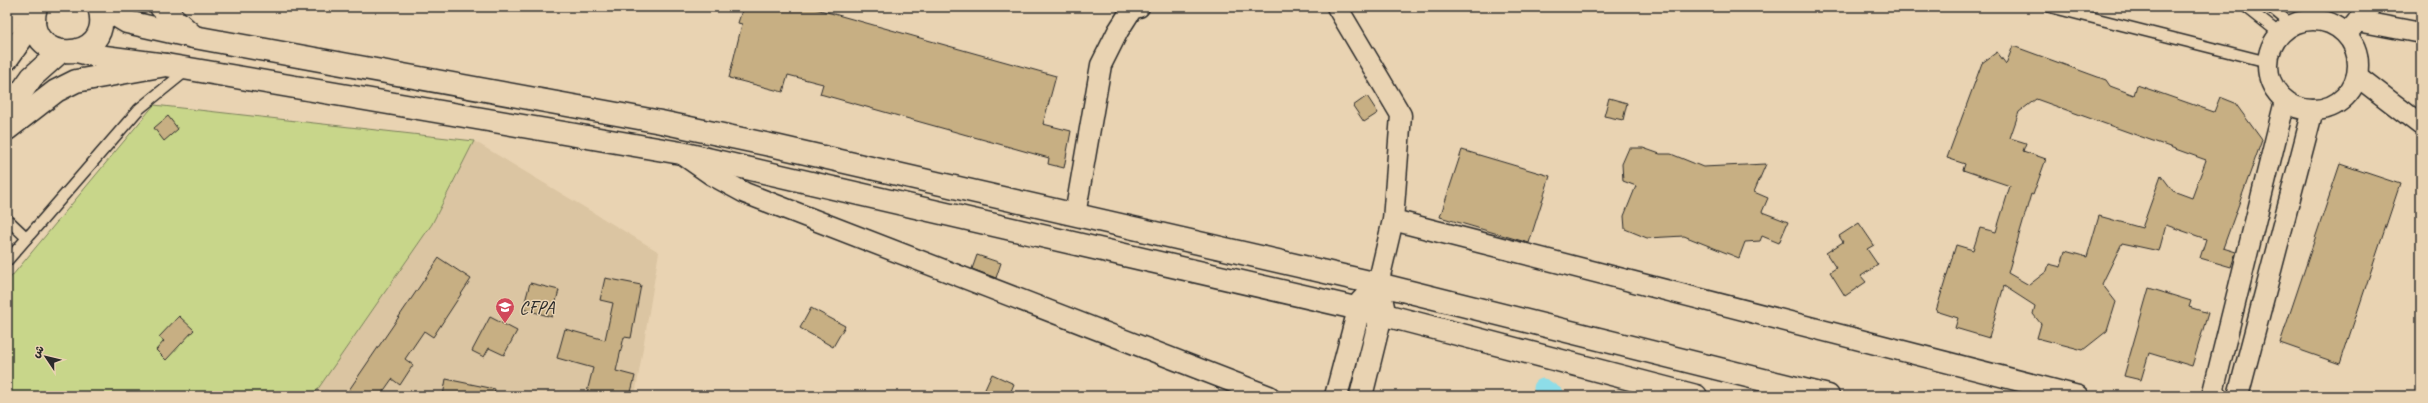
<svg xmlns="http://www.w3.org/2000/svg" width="2428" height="403" font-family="Caveat,'Playpen Sans Arabic',sans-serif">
  <rect width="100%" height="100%" fill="#e9d3b2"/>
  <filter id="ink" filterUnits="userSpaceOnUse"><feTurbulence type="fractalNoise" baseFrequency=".025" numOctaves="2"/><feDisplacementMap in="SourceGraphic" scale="8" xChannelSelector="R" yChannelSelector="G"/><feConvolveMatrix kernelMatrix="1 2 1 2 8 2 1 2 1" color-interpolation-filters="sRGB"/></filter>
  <g filter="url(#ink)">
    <polygon fill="#dbc5a2" points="474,141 659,252 635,396 313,396 432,224"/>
    <polygon fill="#c8d68a" stroke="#7a805a" points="154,105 474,141 432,224 313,396 7,396 7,282"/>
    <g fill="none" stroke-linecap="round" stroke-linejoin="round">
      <polyline stroke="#8ddde8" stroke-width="19" points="1543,388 1555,396"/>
    </g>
    <g fill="#c7af83" stroke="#2b2b2b" fill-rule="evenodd">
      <polygon points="743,7 809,7 1056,76 1043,124 1071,131 1064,168 1048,164 1049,158 820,94 823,84 788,75 783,92 729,78 742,24 738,23"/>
      <path d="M2013,46l93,34 4,6 24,9 3,-10 77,27 6,-15 15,6 27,37 -39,108 13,4 -5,15 -31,-9 6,-19 -40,-14 -7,26 -37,-8 -20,41 14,18 -9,29 -24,19 -46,-12 4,-14 -8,-10 2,-8 -31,-20 -15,52 -34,-10 3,-10 -22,-7 20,-66 17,5 7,-22 16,4 14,-46 -47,-16 2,-6 -18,-6 35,-95 15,-11 9,12zM2036,99l170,61 -14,38 -19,-7 -12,-16 -19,53 -43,-12 -12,41 -22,-6 -4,16 -12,-3 -2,7 -18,14 -21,-12 23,-79 2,1 13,-36 -23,-8 3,-8 -16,-5 9,-26z"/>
      <polygon points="1367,96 1378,113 1364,122 1353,106"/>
      <polygon points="1609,98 1627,103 1623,120 1604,116"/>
      <polygon points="168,116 178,129 164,141 154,128"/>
      <polygon points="1629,148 1643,148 1660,154 1671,154 1703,167 1766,164 1754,192 1768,198 1762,212 1788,222 1779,243 1762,236 1760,241 1745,242 1739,258 1684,236 1647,238 1625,229 1624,216 1636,186 1623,181 1622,164"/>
      <polygon points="1462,150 1550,176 1529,243 1440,217"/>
      <polygon points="2340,164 2400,184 2340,364 2280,343"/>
      <polygon points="1859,223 1874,245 1867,249 1878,265 1861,276 1866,282 1845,296 1830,272 1836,268 1826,253 1843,242 1839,236"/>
      <polygon points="977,255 1001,263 996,278 972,269"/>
      <polygon points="439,258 471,279 433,337 424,331 405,359 413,365 400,385 392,379 380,396 358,396 349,390"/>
      <polygon points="605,278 641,285 631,338 624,337 616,371 635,376 630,396 586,396 593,368 557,358 565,329 605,340 613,303 600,300"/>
      <polygon points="530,283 559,290 552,317 523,309"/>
      <polygon points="2149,288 2191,301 2189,307 2208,313 2192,366 2149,353 2141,380 2124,376"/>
      <polygon points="811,308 845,326 833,347 800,328"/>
      <polygon points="179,316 194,330 166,360 156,350 164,341 159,337"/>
      <polygon points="490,317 517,331 504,355 489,348 484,357 472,351"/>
      <polygon points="992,374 1014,384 1009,396 982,396"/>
      <polygon points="446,379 495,389 494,396 443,396"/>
    </g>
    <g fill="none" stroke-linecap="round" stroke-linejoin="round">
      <defs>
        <g id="service">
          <polyline points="2050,7 2268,62"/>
          <polyline points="2246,7 2280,34"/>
          <polyline points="2270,7 2292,25"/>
          <polyline points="7,219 27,238"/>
          <polyline points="7,261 139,109 186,71"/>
        </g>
        <g id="minor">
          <polyline points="1337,7 1401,115 1393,220 1378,284"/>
          <circle cx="2313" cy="65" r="45"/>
          <polyline points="2358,21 2421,33"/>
          <polyline points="7,24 19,7"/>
          <polyline points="2350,30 2370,7"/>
          <polyline points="2357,76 2421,125"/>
          <polyline points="682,154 712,175 745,193 1269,396"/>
          <polyline points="1075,215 1101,65 1118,31 1132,9 1139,7"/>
          <polyline points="1393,220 2078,396"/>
          <polyline points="2212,396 2285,101"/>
          <polyline points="2238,396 2313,110"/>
        </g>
        <polyline id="tertiary" points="1336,396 1361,302 1378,284 1383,307 1361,396"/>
        <g id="secondary">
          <polyline points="102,7 127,22 194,37 661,122 775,146 1378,284 1828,396"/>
          <polyline points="77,51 97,56 166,65 681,153 1381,314 1696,396"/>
        </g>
        <g id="primary">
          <polyline points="7,59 34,21"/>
          <polyline points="7,112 32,77 60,52"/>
          <polyline points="7,129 56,91 76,81 166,65"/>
        </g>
        <g id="trunk">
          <path d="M36,7c-17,59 81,59 63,0"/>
          <polyline points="161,7 194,37"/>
        </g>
      </defs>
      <use href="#service" stroke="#2b2b2b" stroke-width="13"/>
      <use href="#minor" stroke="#2b2b2b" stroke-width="23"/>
      <use href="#tertiary" stroke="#2b2b2b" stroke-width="25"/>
      <use href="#secondary" stroke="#2b2b2b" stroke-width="25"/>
      <use href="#primary" stroke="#2b2b2b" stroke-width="25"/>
      <use href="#trunk" stroke="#2b2b2b" stroke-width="25"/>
      <use href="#service" stroke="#e9d3b2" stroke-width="10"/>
      <use href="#minor" stroke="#e9d3b2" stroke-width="20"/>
      <use href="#tertiary" stroke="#e9d3b2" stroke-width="22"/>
      <use href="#secondary" stroke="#e9d3b2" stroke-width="22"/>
      <use href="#primary" stroke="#e9d3b2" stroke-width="22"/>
      <use href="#trunk" stroke="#e9d3b2" stroke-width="22"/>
    </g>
  </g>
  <defs>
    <symbol id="university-pin" viewBox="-11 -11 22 30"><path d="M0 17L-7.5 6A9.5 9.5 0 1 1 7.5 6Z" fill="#d1495b" stroke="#e9d3b2"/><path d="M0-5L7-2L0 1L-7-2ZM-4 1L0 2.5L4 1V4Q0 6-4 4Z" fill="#fff"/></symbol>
  </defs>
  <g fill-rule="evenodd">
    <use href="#university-pin" x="494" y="296" width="22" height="30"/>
  </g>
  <g text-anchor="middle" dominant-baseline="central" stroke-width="3" stroke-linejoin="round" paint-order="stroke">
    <g font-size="19" fill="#2b2b2b" stroke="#e9d3b2" text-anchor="start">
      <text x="519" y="307">CFPA</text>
    </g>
  </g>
  <rect width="2428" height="403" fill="none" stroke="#e9d3b2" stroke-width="24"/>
  <rect x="12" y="12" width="2404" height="379" fill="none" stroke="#2b2b2b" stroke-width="1.5" filter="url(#ink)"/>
  <g transform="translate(46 357) rotate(305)" stroke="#e9d3b2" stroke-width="3" paint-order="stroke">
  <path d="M0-3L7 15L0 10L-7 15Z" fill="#2b2b2b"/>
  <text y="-6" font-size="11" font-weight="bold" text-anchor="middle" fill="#2b2b2b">ش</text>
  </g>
</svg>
